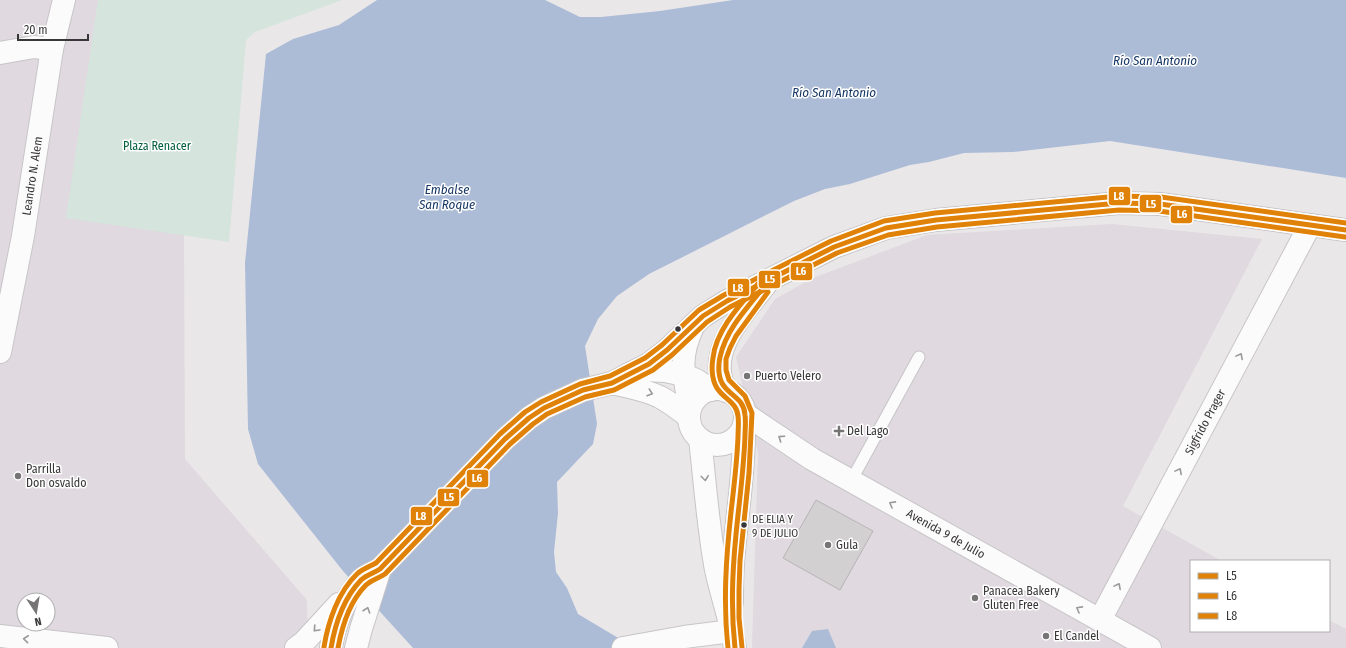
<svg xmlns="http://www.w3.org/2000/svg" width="1346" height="648" font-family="'Fira Sans Condensed',sans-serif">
  <rect width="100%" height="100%" fill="#eae7e9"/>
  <g fill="#e0d9df" fill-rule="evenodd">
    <path d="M0,0h102l-17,220 99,15 1,224 122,141 1,48h-308zM24,600h24v24h-24z"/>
    <polygon points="1112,224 1262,239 1123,506 1222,561 1191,561 1191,631 1329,631 1329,620 1346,629 1346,648 752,648 758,453 736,357 775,299 813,278 927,235"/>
  </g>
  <polygon fill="#d5e4dc" points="98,0 342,0 255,32 246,40 229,242 66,218"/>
  <g fill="#acbcd7">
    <polygon points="377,0 545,0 580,17 601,17 660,11 733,0 1346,0 1346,178 1110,141 1013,152 964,153 929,162 910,165 850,184 825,189 794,201 649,274 617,296 598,319 585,346 597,424 593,444 557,482 558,513 554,552 556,572 567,588 578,614 625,642 627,648 413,648 343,571 258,464 248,429 245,263 266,54 293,39 339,25"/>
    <polygon points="828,629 836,648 802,648 812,631"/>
  </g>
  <polygon fill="#d3d0d2" stroke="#b6b4b6" points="816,500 873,531 840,590 783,558"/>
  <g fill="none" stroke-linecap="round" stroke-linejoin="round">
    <defs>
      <polyline id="lane" points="851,481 919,357"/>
      <g id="street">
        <polyline points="0,53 34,47 52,49"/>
        <path id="s1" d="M0,352l23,-116 29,-187 12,-49"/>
        <polyline points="629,374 649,364 667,350 703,316 727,301 834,247 886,228 936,220 1119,203 1160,204 1346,230"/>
        <path d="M726,391c-22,-39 18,-78 40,-107"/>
        <path d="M690,408c-6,-33 -12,-48 2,-79"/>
        <path id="s2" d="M1100,620l210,-395"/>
        <polyline points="623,648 684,637 732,631"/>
      </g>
      <g id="secondary">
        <path d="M612,383c16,4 34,7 48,14 11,6 20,13 29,20"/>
        <circle cx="717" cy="417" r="28"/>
        <path id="s3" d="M745,414l67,45 338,189"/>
        <path d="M700,439c5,44 8,88 16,131 6,27 15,52 19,78"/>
        <path d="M732,602c0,-13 0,-25 1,-37 3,-47 12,-93 11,-140"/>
        <polyline points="0,636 107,648"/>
        <polyline points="296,648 304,642 339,604"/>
        <path d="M331,648c3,-24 14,-49 30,-68 5,-5 13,-7 19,-11l125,-130 24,-21 15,-10 39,-18 29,-7 17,-9 14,-4 22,1 19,4 12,5 15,10"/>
        <polyline points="356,648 361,629 380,569"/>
      </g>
    </defs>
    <use href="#lane" stroke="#c7c5c7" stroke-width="13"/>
    <use href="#street" stroke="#c7c5c7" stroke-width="24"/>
    <use href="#secondary" stroke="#c7c5c7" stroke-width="24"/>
    <use href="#lane" stroke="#fcfbfc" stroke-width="11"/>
    <use href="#street" stroke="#fcfbfc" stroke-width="22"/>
    <use href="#secondary" stroke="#fcfbfc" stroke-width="22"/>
    <defs>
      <g id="bus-1">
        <path d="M331,648c4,-24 13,-50 30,-68 5,-5 13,-7 19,-11l125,-130 24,-21 15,-10 39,-18 29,-7 37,-19 18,-14 36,-34 24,-15 107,-54 52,-19 50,-8 183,-17 41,1 186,26"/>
        <path d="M735,648c-5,-45 -2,-88 3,-133 3,-26 6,-53 7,-79 0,-7 1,-14 0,-21 -1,-16 -13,-18 -21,-29 -6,-7 -6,-20 -4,-29 6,-27 26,-48 43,-69"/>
      </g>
      <g id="bus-2">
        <polyline points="742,647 739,618 739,590 740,561 749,473 752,413 745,396 729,380 726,370 726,359 730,348 736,336 768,292"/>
        <path d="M338,648c4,-22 12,-47 28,-63 5,-5 13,-7 19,-11l125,-130 23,-20 14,-10 38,-17 29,-7 39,-20 19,-15 35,-33 23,-15 107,-54 51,-18 49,-8 182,-17 40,1 186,26"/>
      </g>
      <g id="bus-3">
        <path d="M324,647c4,-25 14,-55 33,-73 5,-5 12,-7 19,-11l124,-129 25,-22 16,-10 39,-18 30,-8 35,-18 17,-13 37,-35 25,-15 107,-54 53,-20 51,-8 184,-17 42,1 185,26"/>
        <path d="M728,648c-5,-46 -2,-90 3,-136 3,-25 6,-50 7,-75 0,-7 1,-15 0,-21 -1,-12 -11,-16 -18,-24 -8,-8 -9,-23 -7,-34 3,-28 27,-53 45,-74"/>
      </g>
    </defs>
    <use href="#bus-1" stroke="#fff" stroke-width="8"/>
    <use href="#bus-2" stroke="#fff" stroke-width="8"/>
    <use href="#bus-3" stroke="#fff" stroke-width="8"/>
    <use href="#bus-1" stroke="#e18208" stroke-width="5"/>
    <use href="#bus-2" stroke="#e18208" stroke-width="5"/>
    <use href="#bus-3" stroke="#e18208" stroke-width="5"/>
  </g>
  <defs><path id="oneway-chevron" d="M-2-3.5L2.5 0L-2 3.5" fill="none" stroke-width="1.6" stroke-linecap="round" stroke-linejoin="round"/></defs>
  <g stroke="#9a989a">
    <use href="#oneway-chevron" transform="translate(1240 356) rotate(-62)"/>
    <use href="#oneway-chevron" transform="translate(650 393) rotate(19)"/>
    <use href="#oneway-chevron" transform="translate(781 438) rotate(-146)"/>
    <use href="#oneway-chevron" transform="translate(1179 471) rotate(-62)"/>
    <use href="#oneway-chevron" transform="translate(705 478) rotate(83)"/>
    <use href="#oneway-chevron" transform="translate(892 504) rotate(-151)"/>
    <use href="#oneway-chevron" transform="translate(1118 586) rotate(-62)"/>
    <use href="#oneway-chevron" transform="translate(1079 609) rotate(-151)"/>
    <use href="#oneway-chevron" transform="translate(367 610) rotate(-71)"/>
    <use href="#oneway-chevron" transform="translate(316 629) rotate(133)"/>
    <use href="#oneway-chevron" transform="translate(26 639) rotate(-174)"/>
  </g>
  <g fill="#383637" stroke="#fff" stroke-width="1.5">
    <circle cx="678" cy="329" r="3.5"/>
    <circle cx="744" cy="525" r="3.5"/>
  </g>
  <g fill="#767475" stroke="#fff" stroke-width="1.5">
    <circle cx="747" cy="376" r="4"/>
    <path d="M837 425h4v4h4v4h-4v4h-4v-4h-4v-4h4z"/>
    <circle cx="18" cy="476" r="4"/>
    <circle cx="828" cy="545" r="4"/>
    <circle cx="975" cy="598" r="4"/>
    <circle cx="1046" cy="636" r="4"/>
  </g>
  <g text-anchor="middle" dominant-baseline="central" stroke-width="3" stroke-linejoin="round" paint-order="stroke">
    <g font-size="11" fill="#383637" stroke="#fff" text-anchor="start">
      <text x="752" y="519">DE ELIA Y<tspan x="752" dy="14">9 DE JULIO</tspan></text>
    </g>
    <g font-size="12" fill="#035d3f" stroke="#fff">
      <text x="157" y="146">Plaza Renacer</text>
    </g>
    <g font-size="12" fill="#383637" stroke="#fff">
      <text stroke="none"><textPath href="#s1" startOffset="179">Leandro N. Alem</textPath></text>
      <text stroke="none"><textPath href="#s2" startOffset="224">Sigfrido Prager</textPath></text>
      <text stroke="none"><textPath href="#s3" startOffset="234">Avenida 9 de Julio</textPath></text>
    </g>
    <g font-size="12" fill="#383637" stroke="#fff" text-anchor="start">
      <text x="755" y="376">Puerto Velero</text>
      <text x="847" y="431">Del Lago</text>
      <text x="26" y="469">Parrilla<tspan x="26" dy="14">Don osvaldo</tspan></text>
      <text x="836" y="545">Gula</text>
      <text x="983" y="591">Panacea Bakery<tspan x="983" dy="14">Gluten Free</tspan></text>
      <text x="1054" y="636">El Candel</text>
    </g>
    <g font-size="13" font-style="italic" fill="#163664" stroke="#fff">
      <text x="1155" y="60">Río San Antonio</text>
      <text x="834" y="92">Río San Antonio</text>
      <text x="447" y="189">Embalse<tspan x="447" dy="15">San Roque</tspan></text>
    </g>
  </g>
  <g stroke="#fff" stroke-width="1.5">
    <rect x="1108" y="186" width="23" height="20" rx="4" fill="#e18208"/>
    <rect x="1139" y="194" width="23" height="19" rx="4" fill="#e18208"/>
    <rect x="1170" y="205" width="23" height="19" rx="4" fill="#e18208"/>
    <rect x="790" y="262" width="23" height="19" rx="4" fill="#e18208"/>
    <rect x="758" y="270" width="23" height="19" rx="4" fill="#e18208"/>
    <rect x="727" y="278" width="23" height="19" rx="4" fill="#e18208"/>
    <rect x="466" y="469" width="23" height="19" rx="4" fill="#e18208"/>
    <rect x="437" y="488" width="23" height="19" rx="4" fill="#e18208"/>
    <rect x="410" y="506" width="23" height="20" rx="4" fill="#e18208"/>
  </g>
  <g font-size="11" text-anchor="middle" font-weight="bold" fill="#fff">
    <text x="1119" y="200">L8</text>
    <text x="1151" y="208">L5</text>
    <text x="1182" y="218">L6</text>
    <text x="801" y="275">L6</text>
    <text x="770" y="283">L5</text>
    <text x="738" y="292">L8</text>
    <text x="477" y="482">L6</text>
    <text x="449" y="501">L5</text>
    <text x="421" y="520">L8</text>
  </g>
  <rect x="1190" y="560" width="140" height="72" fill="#ffffff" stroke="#afafaf"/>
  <rect x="1198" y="573" width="20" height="6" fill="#e18208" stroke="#afafaf"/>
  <text x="1226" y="580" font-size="12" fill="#383637">L5</text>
  <rect x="1198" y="593" width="20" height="6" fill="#e18208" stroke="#afafaf"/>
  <text x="1226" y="600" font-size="12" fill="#383637">L6</text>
  <rect x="1198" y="613" width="20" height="6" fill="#e18208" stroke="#afafaf"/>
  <text x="1226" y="620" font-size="12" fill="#383637">L8</text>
  <g transform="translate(36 612) rotate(168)"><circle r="19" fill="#ffffff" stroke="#afafaf"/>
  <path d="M0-3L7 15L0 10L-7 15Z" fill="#767475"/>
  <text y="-6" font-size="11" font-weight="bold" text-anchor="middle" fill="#383637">N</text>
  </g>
  <path d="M18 34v6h70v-6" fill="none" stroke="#383637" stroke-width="2"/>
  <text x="24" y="34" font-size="12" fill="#383637" stroke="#ffffff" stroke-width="3" paint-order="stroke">20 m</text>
</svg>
